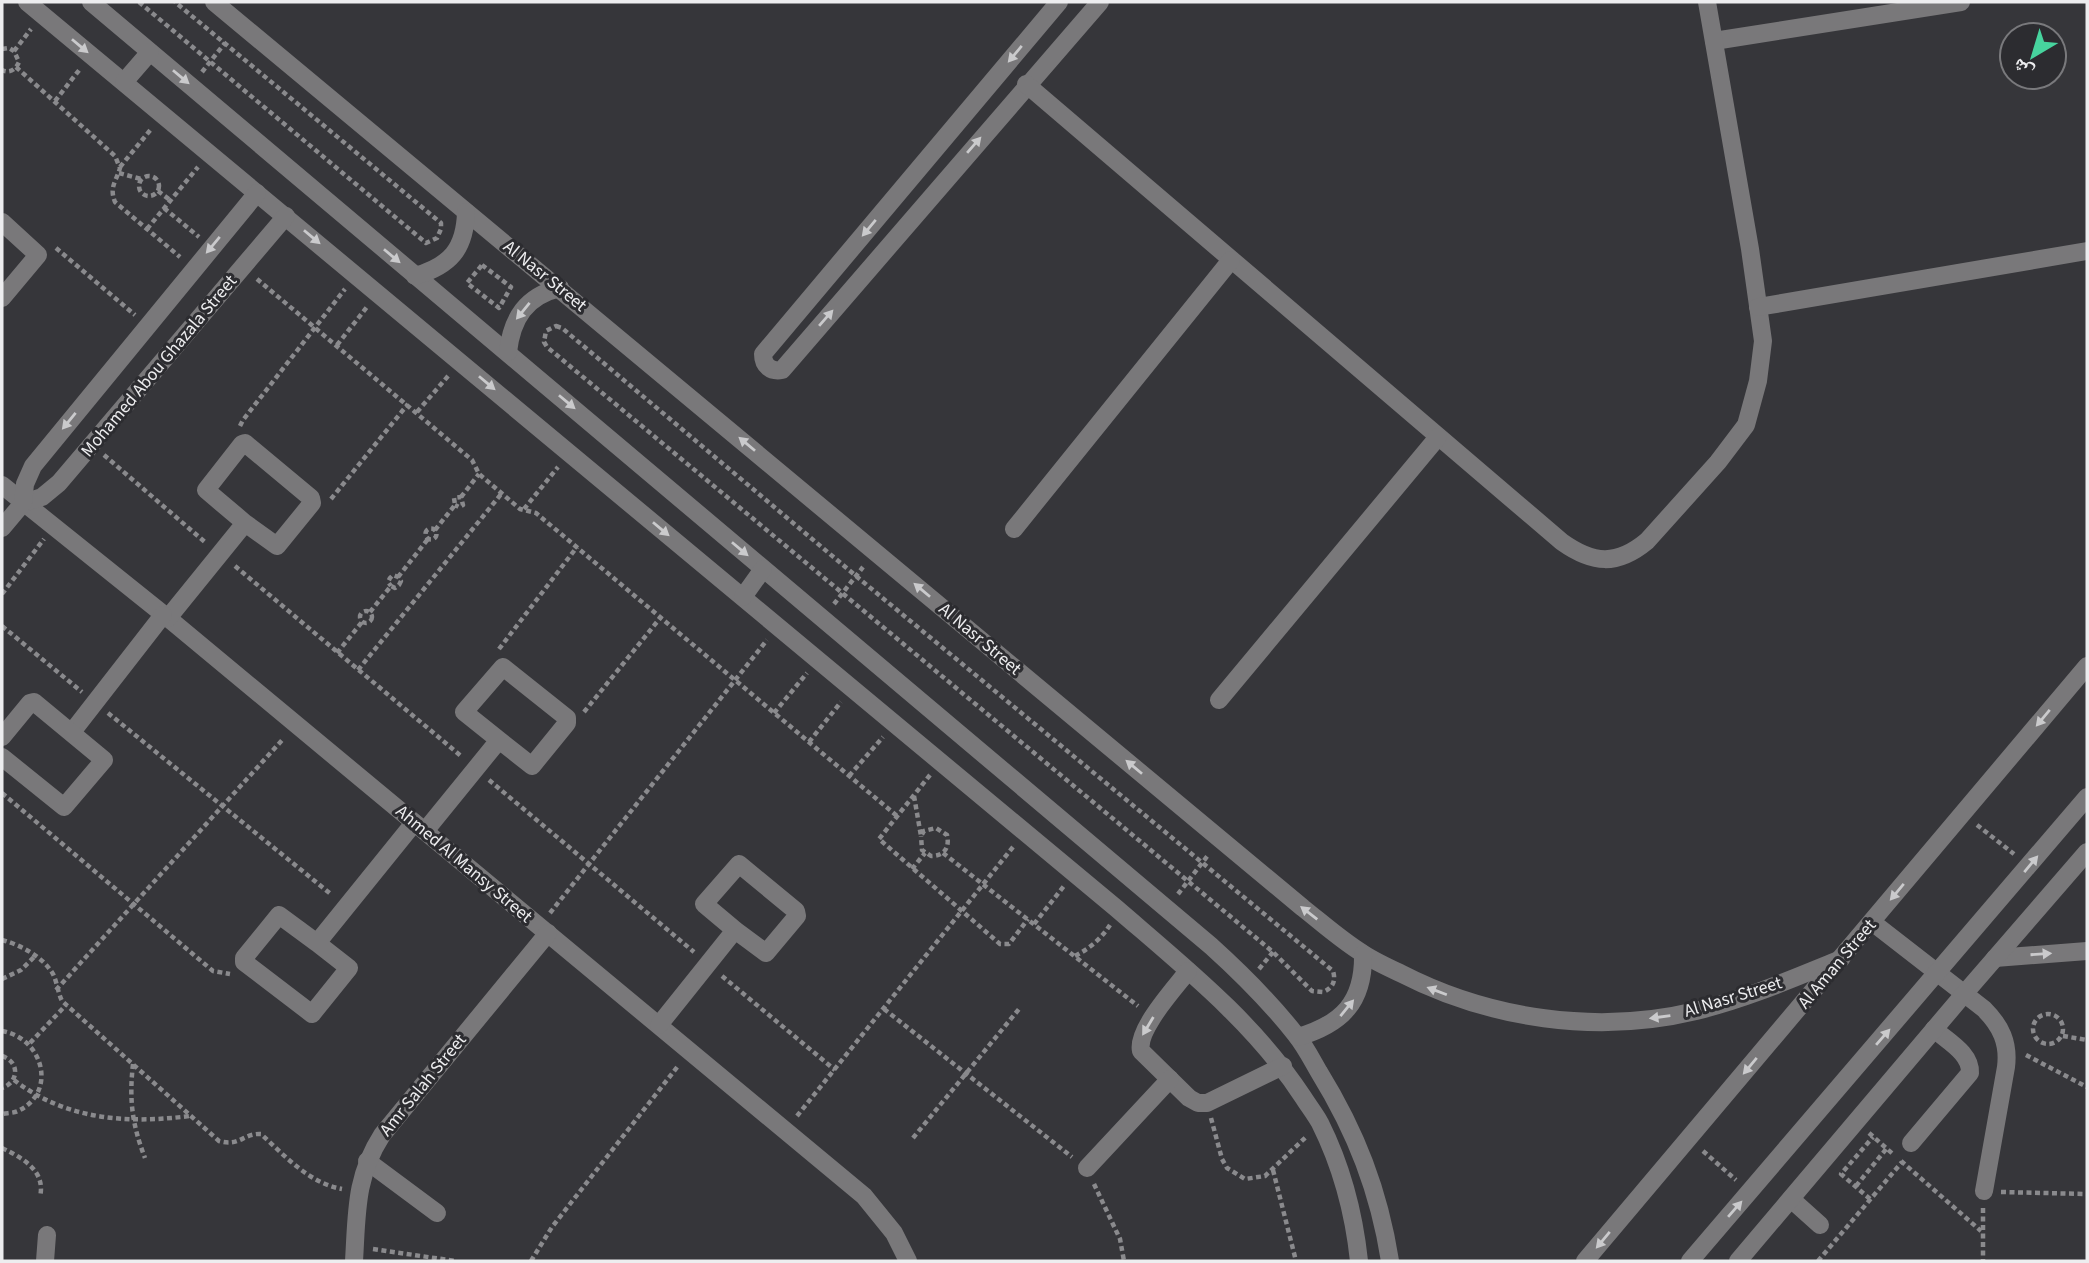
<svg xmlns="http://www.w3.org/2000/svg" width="2089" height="1263" font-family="'Source Sans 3','Noto Naskh Arabic',sans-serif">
  <rect width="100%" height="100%" fill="#36363a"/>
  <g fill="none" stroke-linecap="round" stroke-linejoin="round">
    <g stroke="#8a8a8d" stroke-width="4.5" stroke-dasharray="5 3.5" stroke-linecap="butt">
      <polyline points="139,2 426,243 437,238 441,229 441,223 175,2"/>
      <path d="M2,49l7,-1 5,3 5,11c-3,7 -9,12 -17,8"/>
      <polyline points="14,51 31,29"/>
      <path d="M16,67l99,89 5,12c-4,14 -11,19 -5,34l65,55"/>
      <polyline points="202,72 225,43"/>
      <polyline points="55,101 80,69"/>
      <polyline points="120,167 152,128"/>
      <polyline points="119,173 141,179"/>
      <circle cx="149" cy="186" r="10"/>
      <polyline points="158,191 170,200"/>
      <polyline points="164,208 199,237"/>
      <polyline points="147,229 198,167"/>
      <polyline points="56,248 135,315"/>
      <polygon points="482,265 511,287 499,308 467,283"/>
      <polyline points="257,279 472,460 479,474 520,509 536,513 897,816"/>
      <path d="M556,326l6,2 294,248 477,395c3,10 0,17 -10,21l-11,-1 -39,-39 -726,-605 -3,-5 2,-11z"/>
      <polyline points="337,345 367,307"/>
      <polyline points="417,412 449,375"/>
      <polyline points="240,426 243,420 345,289"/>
      <polyline points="104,455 206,543"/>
      <polyline points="461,497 479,474"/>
      <polyline points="331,499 408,404"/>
      <polyline points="524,509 558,467"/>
      <circle cx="431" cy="534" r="5.5"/>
      <polyline points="435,530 455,505 454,498 461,497 463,505 459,507 455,505"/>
      <polyline points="235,566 461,756"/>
      <polyline points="398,577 428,539"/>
      <polyline points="2,594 44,539"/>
      <polyline points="834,604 863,567"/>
      <circle cx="366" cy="617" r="6"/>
      <polyline points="370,612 391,586 395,588 399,585 401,581 398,577 393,575 390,578 388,582 391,586"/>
      <polyline points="2,626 82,692"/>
      <polyline points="499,649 577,547"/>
      <polyline points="337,653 362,622"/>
      <polyline points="358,670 502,493"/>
      <polyline points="584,712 661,617"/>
      <polyline points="108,713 332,895"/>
      <polyline points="774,713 807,673"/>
      <polyline points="809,742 841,702"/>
      <polyline points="930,775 879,839 1000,944 1009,944 1028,919"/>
      <polyline points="849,776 883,737"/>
      <polyline points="489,780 694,952"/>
      <polyline points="2,793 213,971 230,974"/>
      <path d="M914,796l7,40 3,-5 12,-3 11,7c3,13 -3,21 -16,21l-9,-6 -1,-14"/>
      <polyline points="1977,825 2014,854"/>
      <polyline points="943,853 1138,1006"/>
      <polyline points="912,869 925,853"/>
      <polyline points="1178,894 1209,854"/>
      <polyline points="550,913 767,640"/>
      <polyline points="1034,924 1064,886"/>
      <path d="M2,940c19,5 41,17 51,34 4,8 5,19 9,27l157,140c21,6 24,-8 42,-7 24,22 48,49 81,55"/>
      <path d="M1075,956c15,-8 26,-17 35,-31"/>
      <polyline points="1259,969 1273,952"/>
      <polyline points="722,976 835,1070"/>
      <polyline points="2,979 21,970 35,956"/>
      <polyline points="56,990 284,738"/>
      <polyline points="884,1009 1072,1157"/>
      <circle cx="2048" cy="1029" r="15"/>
      <path d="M2,1031c41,7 56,61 16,80 -4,2 -11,2 -16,3"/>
      <polyline points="2063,1036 2087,1040"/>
      <polyline points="30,1043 66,1005"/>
      <polyline points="2026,1055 2087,1087"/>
      <path d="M2,1056c18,6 17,26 0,32"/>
      <path d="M133,1064c-4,36 -1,60 12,94"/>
      <path d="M14,1080c52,40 113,44 176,36"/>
      <polyline points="797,1116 1013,847"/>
      <polyline points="1211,1118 1222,1159 1227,1168 1245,1179 1265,1176 1307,1136"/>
      <polyline points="1869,1133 1894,1155"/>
      <polyline points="913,1138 1019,1009"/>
      <path d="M2,1148c21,10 44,23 38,49"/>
      <polyline points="1703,1151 1736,1180"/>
      <polyline points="1901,1161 1981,1231"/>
      <polyline points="1273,1170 1296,1261"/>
      <polyline points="1094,1184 1120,1239 1124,1261"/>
      <polyline points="1856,1186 1887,1148"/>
      <polyline points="2001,1192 2087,1194"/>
      <polyline points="1870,1199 1841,1174 1873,1137"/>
      <polyline points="1983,1208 1983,1261"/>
      <polyline points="373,1249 455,1261"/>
      <polyline points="531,1261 552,1227 678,1066"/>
      <polyline points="1818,1261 1902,1162"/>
    </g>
    <g stroke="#79787a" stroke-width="18">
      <path d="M27,2l1089,906c67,58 138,114 187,189 5,8 12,17 17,26 22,44 34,91 39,138"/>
      <path d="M91,2l1120,944c31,28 60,57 85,89 9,11 16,25 23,37 37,60 60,119 71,189"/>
      <path d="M214,2l1089,906c19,15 38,32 59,45 12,8 25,14 38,20 89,46 197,62 296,38 50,-12 98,-33 145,-52"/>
      <path d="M1059,2l-296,352c0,12 8,18 19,16l318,-368"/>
      <polyline points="1714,41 1961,2"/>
      <polyline points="124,82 150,52"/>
      <path d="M1026,84l536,458c31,22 55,24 85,-1l71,-79 28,-37 12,-44 5,-40 -13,-92 -43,-247"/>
      <polyline points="2,222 38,255 2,298"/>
      <path d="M415,276c35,-10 50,-27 51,-64"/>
      <polyline points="1758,307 2087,251"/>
      <path d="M508,352c4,-34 18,-56 52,-64"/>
      <polyline points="2,485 168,618 864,1196 894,1233 908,1261"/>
      <polyline points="23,503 42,497 59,483 286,216"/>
      <polyline points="2,528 23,503 25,484 33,466 257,193"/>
      <polyline points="1014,529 1231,260"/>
      <polyline points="743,597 763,569"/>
      <polyline points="168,618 245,523 277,546 312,503 311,498 245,443 242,444 206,490 245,523"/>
      <polyline points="1219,700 1438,437"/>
      <polyline points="72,732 163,615"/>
      <polyline points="2,737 30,703 34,702 104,760 64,807 2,757"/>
      <polyline points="425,831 499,740 532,766 567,723 567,718 503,667 464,712 499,740"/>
      <path d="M1872,922l112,87c17,17 25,34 22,58l-22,124"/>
      <polyline points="317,943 349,968 312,1014 244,962 244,958 279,915 317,943 414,823"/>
      <polyline points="1995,958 2087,951"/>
      <path d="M1188,971c-13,17 -52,59 -47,80l48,47 9,5h9l76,-37"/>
      <polyline points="659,1025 735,930 766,953 797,916 796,911 739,864 704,904 735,930"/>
      <path d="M1298,1037c44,-13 66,-35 65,-83"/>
      <path d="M1911,1143l59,-70c1,-20 -23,-32 -36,-44"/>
      <polyline points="367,1161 437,1213"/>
      <polyline points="1087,1168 1170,1079"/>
      <polyline points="1791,1199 1820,1225"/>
      <polyline points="45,1261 47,1235"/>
      <path d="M354,1261c3,-48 1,-84 28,-126l166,-202"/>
      <polyline points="1585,1261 2087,666"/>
      <polyline points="1690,1261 2087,797"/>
      <polyline points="1738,1261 1964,994 2087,852"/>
    </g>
  </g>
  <defs><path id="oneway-solid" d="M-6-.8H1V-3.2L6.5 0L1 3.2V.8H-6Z" transform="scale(1.75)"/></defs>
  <g fill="#cacacc">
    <use href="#oneway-solid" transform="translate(80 46) rotate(40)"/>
    <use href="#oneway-solid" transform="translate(1015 54) rotate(130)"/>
    <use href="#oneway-solid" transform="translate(181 77) rotate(40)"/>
    <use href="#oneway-solid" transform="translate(974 145) rotate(-49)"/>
    <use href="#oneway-solid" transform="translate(869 228) rotate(130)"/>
    <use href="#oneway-solid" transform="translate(312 237) rotate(40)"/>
    <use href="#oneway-solid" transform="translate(213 245) rotate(130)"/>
    <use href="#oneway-solid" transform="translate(392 256) rotate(40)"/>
    <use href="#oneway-solid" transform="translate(523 311) rotate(129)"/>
    <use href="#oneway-solid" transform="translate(826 318) rotate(-49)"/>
    <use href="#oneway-solid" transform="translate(487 383) rotate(40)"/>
    <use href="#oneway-solid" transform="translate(567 402) rotate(40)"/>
    <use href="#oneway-solid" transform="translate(69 421) rotate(129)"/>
    <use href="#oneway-solid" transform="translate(747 444) rotate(-140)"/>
    <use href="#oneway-solid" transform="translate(661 529) rotate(40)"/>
    <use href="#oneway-solid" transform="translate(740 549) rotate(40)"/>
    <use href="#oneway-solid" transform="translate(922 590) rotate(-140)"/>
    <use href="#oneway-solid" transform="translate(2043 718) rotate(130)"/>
    <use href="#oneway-solid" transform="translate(1134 767) rotate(-140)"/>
    <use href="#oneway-solid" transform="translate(2031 864) rotate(-50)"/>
    <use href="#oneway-solid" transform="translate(1897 892) rotate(130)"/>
    <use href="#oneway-solid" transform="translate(1309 913) rotate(-142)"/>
    <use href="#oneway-solid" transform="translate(2041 954) rotate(-4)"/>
    <use href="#oneway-solid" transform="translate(1437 991) rotate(-159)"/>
    <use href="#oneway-solid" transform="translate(1347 1008) rotate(-51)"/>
    <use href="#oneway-solid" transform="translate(1660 1017) rotate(172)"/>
    <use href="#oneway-solid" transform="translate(1148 1026) rotate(121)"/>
    <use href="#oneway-solid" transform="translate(1883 1037) rotate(-49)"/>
    <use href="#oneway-solid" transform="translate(1750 1066) rotate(130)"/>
    <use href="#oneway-solid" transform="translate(1735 1209) rotate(-49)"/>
    <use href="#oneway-solid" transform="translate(1603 1240) rotate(130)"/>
  </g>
  <g text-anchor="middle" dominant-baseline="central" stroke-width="6" stroke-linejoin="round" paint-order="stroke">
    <g font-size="18" fill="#ededef" stroke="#2c2c30">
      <text transform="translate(545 276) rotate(39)">Al Nasr Street</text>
      <text transform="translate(159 366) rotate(-50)">Mohamed Abou Ghazala Street</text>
      <text transform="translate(980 639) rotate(40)">Al Nasr Street</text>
      <text transform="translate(464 864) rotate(40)">Ahmed Al Mansy Street</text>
      <text transform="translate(1837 964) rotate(-50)">Al Aman Street</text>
      <text transform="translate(1733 997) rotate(-17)">Al Nasr Street</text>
      <text transform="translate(423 1085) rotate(-51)">Amr Salah Street</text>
    </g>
  </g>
  <rect width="2089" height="1263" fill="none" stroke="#ededef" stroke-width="7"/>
  <g transform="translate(2033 56) rotate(218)"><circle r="33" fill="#2c2c30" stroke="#79797c" stroke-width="2"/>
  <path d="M0-5L12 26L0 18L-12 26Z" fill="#47d49e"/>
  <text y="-10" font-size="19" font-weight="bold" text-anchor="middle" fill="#ededef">ش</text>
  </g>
</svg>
